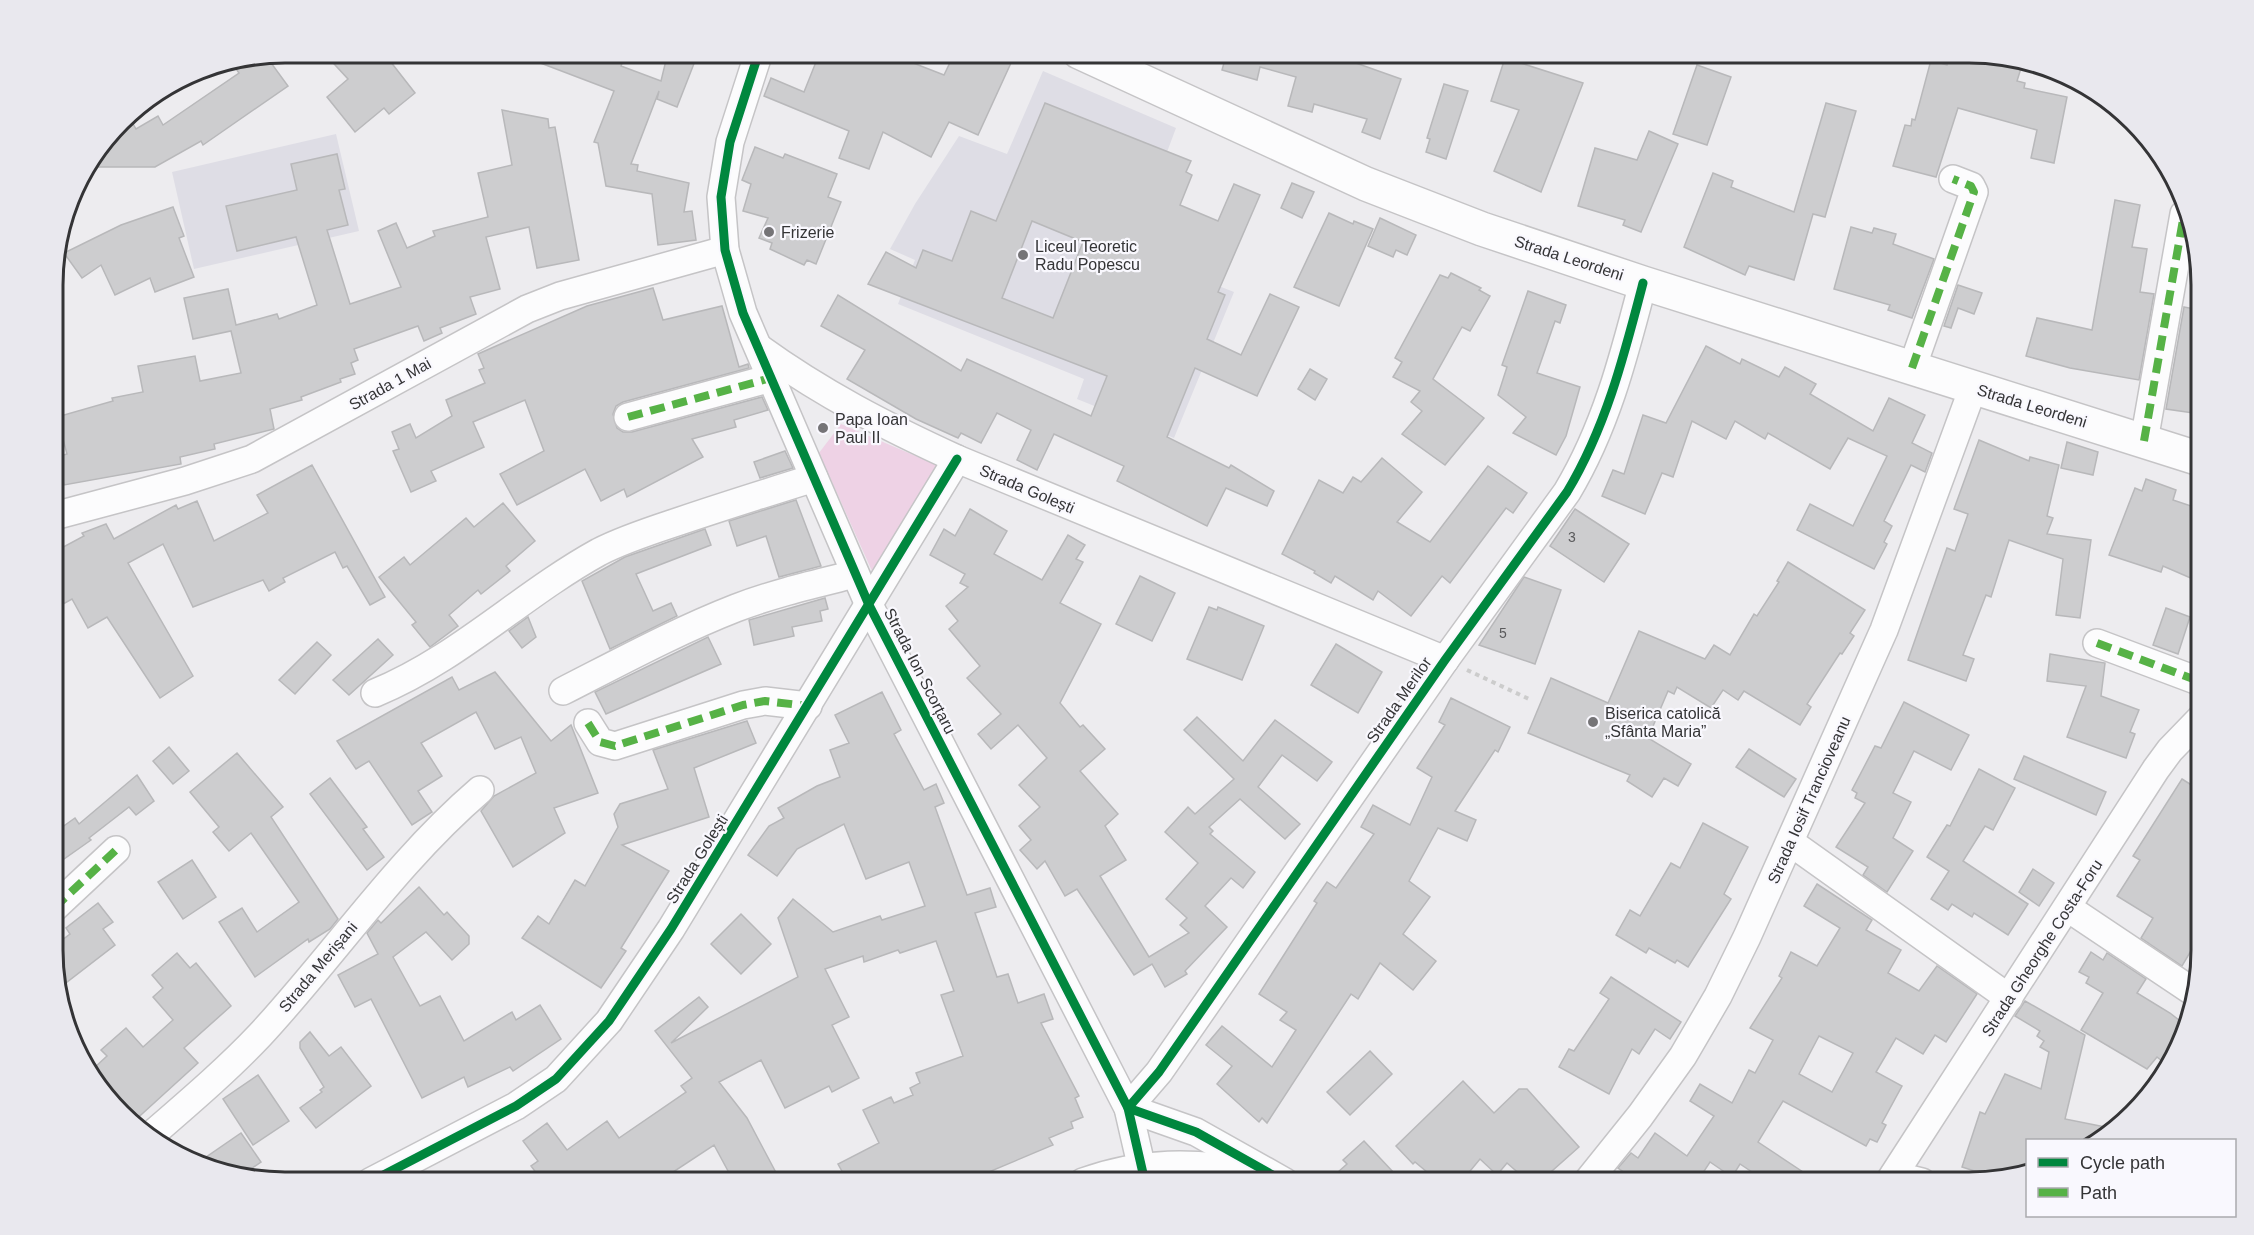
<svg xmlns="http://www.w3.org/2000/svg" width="2254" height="1235" font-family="Arial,sans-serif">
  <rect width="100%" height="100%" fill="#edecef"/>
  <g fill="#dedde5">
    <polygon points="1043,71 1176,128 1130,251 1234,292 1174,438 1077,399 1084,379 898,304 915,260 890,249 915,204 959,136 1007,154"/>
    <polygon points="336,134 359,231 194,269 172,172"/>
  </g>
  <polygon fill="#eed2e5" points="841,424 939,466 872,571 819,453"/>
  <g fill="#cdcdcf" stroke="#b8b8ba" stroke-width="1.5" fill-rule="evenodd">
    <polygon points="323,52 383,52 415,93 389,114 384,108 355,132 327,97 348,79"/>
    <polygon points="523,52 626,52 621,66 661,81 668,52 694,52 692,60 695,61 677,107 657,99 659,91 631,164 638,165 637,171 689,183 684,212 692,211 696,240 658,245 652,194 606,186 598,143 594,142 614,91 522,56"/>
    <polygon points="820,52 885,52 944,75 955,52 1016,52 978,135 949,122 931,157 883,132 869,169 839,158 849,131 764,96 771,78 804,92"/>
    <polygon points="1227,52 1355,52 1353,62 1401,79 1380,139 1362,132 1367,119 1314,104 1312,112 1288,106 1296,77 1260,67 1257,80 1222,70"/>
    <polygon points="1950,52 1969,52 2022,65 2017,81 2025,83 2024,88 2067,97 2054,163 2031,158 2037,130 1958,108 1936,177 1893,166 1905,125 1911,126 1912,119 1915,120 1931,60 1947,65"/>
    <polygon points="266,56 288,86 203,145 201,141 155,167 88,167 128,115 136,129 158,116 163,125 239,73 232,63"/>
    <polygon points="1505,58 1583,83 1541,192 1494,171 1519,110 1491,101"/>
    <polygon points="1697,65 1731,77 1707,145 1673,134"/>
    <polygon points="1444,84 1468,91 1446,159 1426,152 1430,139 1427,138"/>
    <path d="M1045,103l146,58 -5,11 6,3 -12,30 38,16 16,-37 26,11 -42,97 7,3 -18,44 34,16 29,-61 29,13 -42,89 -62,-28 -28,69 62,31 2,-3 43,26 -7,15 -41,-18 -19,38 -90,-45 7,-15 -70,-32 -17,36 -20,-10 14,-30 -34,-17 -16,30 -20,-10 -3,5 -42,-19 -69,-40 18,-29 -44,-24 17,-31 123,76 6,-12 124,57 16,-40 -239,-92 18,-32 30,16 7,-18 29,11 19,-50 25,10zM1032,221l51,21 -30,76 -51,-20z"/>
    <polygon points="1826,103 1856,111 1825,217 1813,214 1794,280 1749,266 1745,275 1684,247 1713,173 1733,181 1731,187 1794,212"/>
    <polygon points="502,110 548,119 549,128 555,127 579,260 537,268 529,227 486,237 500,289 470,297 476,314 440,328 442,333 424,341 418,326 354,349 358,360 351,363 355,374 340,379 341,382 301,397 302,400 270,409 274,429 214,444 215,449 180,457 181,464 64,485 57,457 67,454 57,417 113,401 112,398 143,392 138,366 195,356 200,381 241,373 231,331 193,339 184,298 228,289 236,325 277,314 279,319 317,305 296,237 237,251 226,206 297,190 291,164 337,154 345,189 339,190 348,225 327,230 350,304 401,287 378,231 396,223 407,248 435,236 433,231 488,217 478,173 512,165"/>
    <polygon points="1649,131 1678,144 1641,232 1623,225 1625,220 1578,206 1595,148 1637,160"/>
    <polygon points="755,147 783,158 785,154 837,174 828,197 841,202 816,264 807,260 804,265 770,249 772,243 759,238 768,218 743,211 751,184 742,180"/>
    <polygon points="1292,183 1314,192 1302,218 1281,208"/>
    <polygon points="2115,200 2140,205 2132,247 2147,249 2140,292 2154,294 2139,380 2070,368 2026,356 2037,318 2092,330"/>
    <polygon points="173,207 184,236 179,238 194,277 155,292 150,278 115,295 101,265 82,278 64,253 121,225"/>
    <polygon points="1329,213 1353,224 1354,221 1373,229 1339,306 1294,287"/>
    <polygon points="1380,218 1416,235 1407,255 1396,250 1393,257 1368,246"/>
    <polygon points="1851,227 1872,233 1874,228 1896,234 1893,244 1934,259 1912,318 1888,310 1890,305 1834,289"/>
    <polygon points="1451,273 1481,288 1479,290 1490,296 1470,331 1462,327 1433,379 1484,418 1445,465 1402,434 1422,411 1411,402 1420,391 1393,377 1402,362 1395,358 1440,275 1448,278"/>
    <polygon points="1958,285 1982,293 1974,314 1958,308 1951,328 1944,326"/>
    <polygon points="653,288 663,320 722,306 739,367 748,364 749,368 623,402 616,406 613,414 617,428 623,432 632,432 762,397 768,410 734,420 736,427 692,439 703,457 627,497 624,489 601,501 585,469 517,505 500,474 544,451 525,400 473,422 484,447 431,471 436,481 411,492 393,451 399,449 392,432 410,424 416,438 452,416 446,400 485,383 479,370 484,368 478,354 587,306"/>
    <polygon points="1528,291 1566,305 1560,323 1555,321 1537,373 1580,387 1566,436 1556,455 1513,433 1526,417 1498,395 1507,367 1502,365"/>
    <polygon points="2184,307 2200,310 2200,414 2166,409"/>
    <polygon points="1706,346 1740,364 1742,359 1779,377 1785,367 1816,384 1810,394 1873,431 1889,398 1925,415 1912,443 1932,453 1925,472 1911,465 1884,521 1892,526 1884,542 1887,544 1874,569 1797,530 1810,504 1853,526 1887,456 1848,438 1830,469 1768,433 1765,439 1735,421 1726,439 1692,421 1673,477 1662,473 1645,514 1602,496 1613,470 1624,474 1643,415 1666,423"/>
    <polygon points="1310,369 1327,379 1315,400 1298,389"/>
    <polygon points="1979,440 2029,461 2030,457 2059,465 2047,516 2053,518 2047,534 2091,540 2080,618 2056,615 2063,559 2009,540 1991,597 1986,595 1963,655 1974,659 1966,681 1908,660 1947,548 1955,551 1968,514 1954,509"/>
    <polygon points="2067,442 2098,452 2093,475 2061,468"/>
    <polygon points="785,451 793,468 760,478 754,462"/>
    <polygon points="1382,458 1422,492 1397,522 1430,542 1488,466 1527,493 1513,513 1506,508 1450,583 1442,576 1411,616 1378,591 1373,600 1335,576 1331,583 1314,573 1315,571 1282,554 1319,480 1343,493 1353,477 1361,482"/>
    <polygon points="312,465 385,597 370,605 347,566 343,568 335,552 283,578 285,582 269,591 263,580 193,607 163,544 128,563 193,676 160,698 107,617 88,628 72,599 54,609 54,552 84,536 82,533 106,524 114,539 176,505 178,509 197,501 214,541 268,513 257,495"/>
    <polygon points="2146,479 2176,490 2173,500 2200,509 2200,582 2163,566 2161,572 2109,555 2135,488 2142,491"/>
    <polygon points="796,500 821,566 779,577 766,536 737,546 729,521"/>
    <polygon points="503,503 535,541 506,566 510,571 481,594 478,590 449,615 458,626 430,647 412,625 416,622 379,577 404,557 410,565 466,518 474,527"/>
    <polygon points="970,509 1007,531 994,554 1042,580 1068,535 1085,545 1076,559 1083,562 1060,603 1101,624 1060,703 1080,727 1083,725 1105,749 1080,771 1118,814 1105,826 1126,860 1100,876 1149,957 1189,933 1180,925 1187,918 1166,899 1198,863 1165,832 1188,807 1195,814 1234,779 1184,730 1197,717 1243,761 1275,720 1332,762 1317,781 1282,755 1258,787 1300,824 1285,839 1240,799 1209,827 1213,831 1210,834 1255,872 1243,888 1231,878 1205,906 1227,927 1185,971 1187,974 1165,987 1152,964 1134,975 1077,889 1065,896 1045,861 1037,869 1020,850 1031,840 1019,826 1040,807 1019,785 1047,758 1018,725 991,749 978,734 1001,714 967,678 980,666 949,629 958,621 946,606 968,587 960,583 965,574 930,555 944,529 955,536"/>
    <polygon points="1575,509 1629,544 1604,582 1550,546"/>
    <polygon points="705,529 711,545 636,574 653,611 671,603 677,616 610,649 582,581 625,557"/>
    <polygon points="1788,562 1865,610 1850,633 1854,636 1842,654 1840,653 1807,704 1811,707 1800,725 1744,691 1738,700 1723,690 1711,708 1677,687 1674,694 1668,691 1648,738 1691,764 1678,786 1664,778 1652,797 1627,781 1630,775 1528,733 1551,678 1608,703 1639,631 1705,659 1714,645 1730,655 1754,614 1757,616 1779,582 1777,581"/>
    <polygon points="1140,576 1175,593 1152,641 1116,624"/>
    <polygon points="1524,577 1561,590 1535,664 1479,645"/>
    <polygon points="825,598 828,609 820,611 822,621 792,627 794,636 754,645 749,620"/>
    <polygon points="1209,607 1217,610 1218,607 1264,626 1242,680 1187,659"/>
    <polygon points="2166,608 2190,617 2178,654 2153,645"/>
    <polygon points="528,617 536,637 522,648 509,631"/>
    <polygon points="708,637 721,664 606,714 595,692"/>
    <polygon points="378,639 393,655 349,695 333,680"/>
    <polygon points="317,642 331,655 295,694 279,680"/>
    <polygon points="1336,644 1382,672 1358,713 1311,685"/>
    <polygon points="2050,654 2105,663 2101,696 2139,710 2130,732 2135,734 2126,758 2067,737 2086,686 2047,681"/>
    <polygon points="495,672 551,741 571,725 598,793 554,808 565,833 513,867 481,811 494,796 536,773 521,737 495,749 476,712 421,743 442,776 418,791 432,812 412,825 369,761 356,769 337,741 452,677 459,690"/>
    <polygon points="882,692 901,730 894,734 924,790 936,784 944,803 935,807 967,895 990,888 996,907 975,913 997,977 1008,974 1018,1003 1044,994 1053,1019 1041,1023 1079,1096 1075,1098 1083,1117 1071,1122 1073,1128 1049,1138 1053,1145 965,1182 906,1182 903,1174 886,1182 848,1182 838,1164 879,1143 863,1110 891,1097 894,1103 913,1095 910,1088 920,1083 916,1073 963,1056 941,995 954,991 936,941 900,953 898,950 864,962 863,956 825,969 849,1017 832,1025 859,1078 832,1092 829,1086 785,1108 761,1060 719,1082 747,1118 781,1182 734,1182 714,1145 658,1182 543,1182 531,1166 538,1161 523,1141 547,1123 567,1150 607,1121 619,1138 686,1092 681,1086 692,1078 655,1031 699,997 708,1007 671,1043 798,977 778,918 793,899 833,932 880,916 882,920 925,906 909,862 866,879 844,824 797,849 777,876 748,855 769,826 784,818 778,808 817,786 840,777 830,750 849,743 835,715"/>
    <polygon points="1451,698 1510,727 1498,752 1495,750 1455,811 1476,820 1467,841 1438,828 1409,881 1430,897 1403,934 1436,961 1413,990 1380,963 1358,999 1351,994 1267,1123 1262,1118 1259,1122 1217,1084 1232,1066 1206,1045 1222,1026 1272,1067 1296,1030 1280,1020 1287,1012 1259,994 1317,903 1314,901 1327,882 1336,888 1374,834 1361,827 1373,805 1410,825 1432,777 1417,768 1445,725 1439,722"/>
    <polygon points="1904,702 1969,735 1951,770 1914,751 1893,793 1911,802 1893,838 1913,851 1887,892 1863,875 1868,867 1836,847 1865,803 1855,798 1857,793 1852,790 1875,746 1881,748"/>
    <polygon points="747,721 756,743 694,768 709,817 622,845 669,871 621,948 626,951 601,988 522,938 538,916 549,924 575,880 585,886 618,827 614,814 620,804 668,789 653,750"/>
    <polygon points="169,747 189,771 173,784 153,761"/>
    <polygon points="1749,749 1796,779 1784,797 1736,767"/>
    <polygon points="237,753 283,807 271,817 338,919 330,929 309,942 308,939 255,977 219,922 242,908 257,932 299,902 251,833 229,851 213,832 219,827 190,792"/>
    <polygon points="2024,756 2106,792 2096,815 2014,779"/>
    <polygon points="1979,769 2015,788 1993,830 1985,826 1963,861 2028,904 2008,935 1974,913 1972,917 1952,904 1948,910 1931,899 1949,871 1927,857 1947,825 1950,826"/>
    <polygon points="137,775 154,801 136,815 129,807 89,838 91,840 54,866 54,833 75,818 79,824"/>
    <polygon points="330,778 367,827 363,829 384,857 367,870 310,794"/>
    <polygon points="2182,779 2201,791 2201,934 2182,966 2141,938 2153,918 2117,896 2140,860 2133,856"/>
    <polygon points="1703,823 1748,847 1724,894 1731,899 1688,967 1677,960 1675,963 1649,948 1646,953 1616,935 1630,910 1640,916 1671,863 1680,868"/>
    <polygon points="192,860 216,897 183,919 158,882"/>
    <polygon points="2033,869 2054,883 2039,906 2019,892"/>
    <path d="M1817,884l55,36 -6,10 35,20 -13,23 31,18 18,-25 40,28 -31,48 -11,-7 -12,19 -27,-16 -20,34 26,14 -20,37 4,2 -9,17 -7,-3 -4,7 -83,-45 -25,41 60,40h-51l-27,-18 -8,13 -22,-15 -13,20h-59l-20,-14 13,-15 7,5 17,-25 32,23 27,-40 -24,-15 10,-17 32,19 17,-33 6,3 18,-33 -23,-12 32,-50 -3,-2 12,-24 26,14 23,-38 -36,-22zM1819,1036l34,17 -21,39 -33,-18z"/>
    <polygon points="419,887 444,915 447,912 469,936 469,944 452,960 426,932 393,957 420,1006 440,996 464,1041 512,1012 516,1020 540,1005 561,1039 513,1071 510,1067 468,1087 464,1077 422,1098 371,999 355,1007 338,975 378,954 367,933 378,920 381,923"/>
    <polygon points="98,903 113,922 103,929 115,945 58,989 55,981 54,946 70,934 66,928"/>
    <polygon points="741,914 771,944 741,974 711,944"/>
    <polygon points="2091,952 2103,960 2107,953 2146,979 2137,993 2170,1013 2184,1024 2181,1038 2162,1061 2157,1057 2147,1069 2081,1030 2103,993 2086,983 2089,977 2079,972"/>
    <polygon points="177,953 190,968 196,963 231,1006 184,1048 198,1063 131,1124 104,1093 110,1087 94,1068 107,1056 101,1050 126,1028 143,1047 173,1020 153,997 163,988 152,975"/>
    <polygon points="1611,977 1681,1022 1670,1039 1655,1029 1639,1054 1632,1049 1609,1094 1559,1067 1569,1049 1574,1051 1609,999 1600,993"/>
    <polygon points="2025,1001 2085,1035 2065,1119 2115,1129 2101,1140 2028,1140 2028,1173 1999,1179 1962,1167 1980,1112 1985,1114 2005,1074 2041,1089 2049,1052 2040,1047 2044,1041 2037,1036 2040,1031 2015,1016"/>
    <polygon points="310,1032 329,1056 341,1047 371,1086 316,1128 300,1108 322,1092 320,1090 324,1087 300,1048 300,1042"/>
    <polygon points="1370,1051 1392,1074 1350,1115 1327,1092"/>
    <polygon points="258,1075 289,1121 253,1145 223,1099"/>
    <polygon points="1463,1081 1494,1113 1519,1089 1527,1089 1579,1147 1552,1171 1565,1182 1529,1182 1507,1163 1497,1175 1480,1159 1461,1182 1439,1182 1415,1162 1413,1164 1396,1146"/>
    <polygon points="241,1133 261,1162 245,1173 199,1162"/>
    <polygon points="1364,1141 1394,1173 1384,1182 1347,1182 1338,1172 1347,1164 1343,1160"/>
  </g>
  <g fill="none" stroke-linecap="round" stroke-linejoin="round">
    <defs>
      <g id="street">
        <polyline points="759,52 730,142 721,197 725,250 743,313 869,605 1128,1108 1145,1182"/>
        <path d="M759,348c62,45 128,79 198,111l488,201"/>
        <polyline points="1912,368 1974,192 1971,186 1953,179"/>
        <polyline points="628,417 771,378"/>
        <polyline points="2144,441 2184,214"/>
        <polyline points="54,516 185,481 252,459 527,309 560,296 725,250"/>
        <polyline points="2097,643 2201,682"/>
        <path d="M563,691c57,-29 114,-60 173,-83 39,-15 79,-24 119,-34"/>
        <path d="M375,693c83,-34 146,-98 224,-141 25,-13 54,-22 81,-31 44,-15 89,-29 134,-43"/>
        <polyline points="588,723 600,742 615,746 743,705 765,701 808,706"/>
        <polyline points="1790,842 2009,998"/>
        <polyline points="54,908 116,850"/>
        <polyline points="2068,908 2192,991"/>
        <path d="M149,1137c38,-33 77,-66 111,-102 75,-81 136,-173 220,-245"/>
        <polyline points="1894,1175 1922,1182"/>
        <polyline points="370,1182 516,1106 556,1079 609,1021 671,929 957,459"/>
        <path d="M1083,1182c57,-21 113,-21 173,-9"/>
        <path d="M1285,1182l-89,-50 -68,-24 31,-36 286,-412 122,-168c39,-65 57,-136 76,-209"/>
        <polyline points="1587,1182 1640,1116 1683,1056 1718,996 1747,937 1884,630 1973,388"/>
        <polyline points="1889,1182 2156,769 2170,750 2201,718"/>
      </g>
      <polyline id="secondary" points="1079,52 1366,184 1482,229 1643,283 2200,459"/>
    </defs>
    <use href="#street" stroke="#c5c4c6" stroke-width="30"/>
    <use href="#secondary" stroke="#c5c4c6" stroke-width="36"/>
    <polyline stroke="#ccc" stroke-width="4" stroke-dasharray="4.5 4.5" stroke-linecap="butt" points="1467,670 1529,699"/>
    <use href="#street" stroke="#fcfcfd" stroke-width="27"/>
    <use href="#secondary" stroke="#fcfcfd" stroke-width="33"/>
    <g stroke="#56b246" stroke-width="8" stroke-dasharray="15 8" stroke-linecap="butt">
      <polyline points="1912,368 1974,192 1971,186 1953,179"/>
      <polyline points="628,417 771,378"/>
      <polyline points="2144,441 2184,214"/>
      <polyline points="2097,643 2201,682"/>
      <polyline points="588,723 600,742 615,746 743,705 765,701 808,706"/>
      <polyline points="54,908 116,850"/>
    </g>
    <defs>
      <g id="cycleway">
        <polyline points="759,52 730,142 721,197 725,250 743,313 869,605 1128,1108 1145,1182"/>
        <polyline points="370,1182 516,1106 556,1079 609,1021 671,929 957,459"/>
        <path d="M1285,1182l-89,-50 -68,-24 31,-36 286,-412 122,-168c39,-65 57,-136 76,-209"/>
      </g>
    </defs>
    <use href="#cycleway" stroke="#f9f8fe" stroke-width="13"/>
    <use href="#cycleway" stroke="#00873e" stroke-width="9"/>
  </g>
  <g fill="#757477" stroke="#f9f8fe" stroke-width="2">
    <circle cx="769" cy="232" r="6"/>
    <circle cx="1023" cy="255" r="6"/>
    <circle cx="823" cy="428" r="6"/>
    <circle cx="1593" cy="722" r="6"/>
  </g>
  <g text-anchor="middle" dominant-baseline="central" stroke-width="4.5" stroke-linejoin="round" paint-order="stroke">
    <g font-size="14" fill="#5a5a5c">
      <text x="1572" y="537">3</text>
      <text x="1503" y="633">5</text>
    </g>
    <g font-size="16" fill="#343436" stroke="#f9f8fe" text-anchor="start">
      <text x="781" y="232">Frizerie</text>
      <text x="1035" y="246">Liceul Teoretic<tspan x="1035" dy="18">Radu Popescu</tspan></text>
      <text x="835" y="419">Papa Ioan<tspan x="835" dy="18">Paul II</tspan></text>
      <text x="1605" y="713">Biserica catolică<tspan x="1605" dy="18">„Sfânta Maria”</tspan></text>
    </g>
    <g font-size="16" fill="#343436" stroke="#f9f8fe">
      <text transform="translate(1569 258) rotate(18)">Strada Leordeni</text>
      <text transform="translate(390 384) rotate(-29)">Strada 1 Mai</text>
      <text transform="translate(2032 406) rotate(17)">Strada Leordeni</text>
      <text transform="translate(1027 489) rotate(23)">Strada Golești</text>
      <text transform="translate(920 671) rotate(63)">Strada Ion Scorțaru</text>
      <text transform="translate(1399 700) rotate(-55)">Strada Merilor</text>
      <text transform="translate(1809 800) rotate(-66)">Strada Iosif Trancioveanu</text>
      <text transform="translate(697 859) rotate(-58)">Strada Golești</text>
      <text transform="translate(2042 948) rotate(-57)">Strada Gheorghe Costa-Foru</text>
      <text transform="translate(318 967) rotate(-50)">Strada Merișani</text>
    </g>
  </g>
  <path d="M0 0H2254V1235H0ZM285 63H1969A222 222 0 0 1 2191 285V950A222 222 0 0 1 1969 1172H285A222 222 0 0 1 63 950V285A222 222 0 0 1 285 63Z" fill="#e9e8ee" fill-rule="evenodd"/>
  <path fill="none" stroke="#343436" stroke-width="3" d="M285 63H1969A222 222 0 0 1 2191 285V950A222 222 0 0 1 1969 1172H285A222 222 0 0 1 63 950V285A222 222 0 0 1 285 63Z"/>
  <rect x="2026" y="1139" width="210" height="78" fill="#f9f8fe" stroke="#aaaaae" stroke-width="1.5"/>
  <rect x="2038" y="1158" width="30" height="9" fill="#00873e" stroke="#aaaaae" stroke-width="1.5"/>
  <text x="2080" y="1169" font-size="18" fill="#343436">Cycle path</text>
  <rect x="2038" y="1188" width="30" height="9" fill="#56b246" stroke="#aaaaae" stroke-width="1.5"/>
  <text x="2080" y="1199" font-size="18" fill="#343436">Path</text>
</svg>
